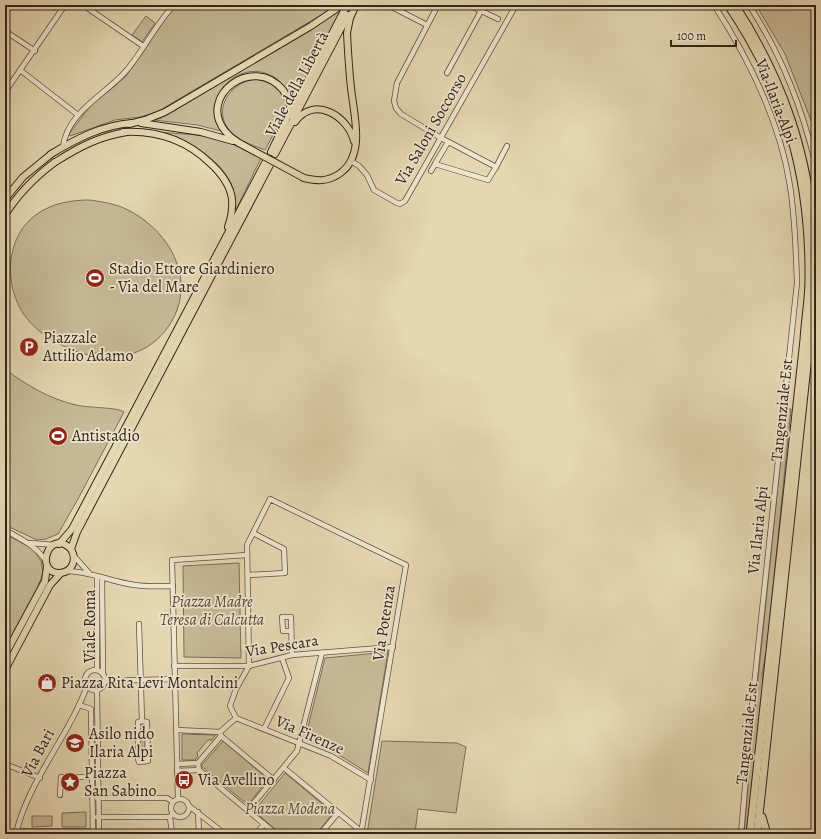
<svg xmlns="http://www.w3.org/2000/svg" width="821" height="839" font-family="Alegreya,serif">
  <rect width="100%" height="100%" fill="#e5d7b2"/>
  <filter id="stains"><feTurbulence type="fractalNoise" baseFrequency=".005" numOctaves="4"/><feColorMatrix values="0 0 0 0 .2 0 0 0 0 .09 0 0 0 0 .02 0 0 0 .5 -.17"/></filter>
  <radialGradient id="worn" r=".72"><stop offset=".6" stop-color="#630" stop-opacity="0"/><stop offset="1" stop-color="#630" stop-opacity=".3"/></radialGradient>
  <g fill="#c7b998" stroke="#7d6e5a">
    <polygon points="177,5 338,5 157,112 140,117 115,120 70,136 69,134 91,105 116,85 126,76 170,12"/>
    <polygon points="756,5 816,5 816,124 812,123 785,54"/>
    <path d="M343,6l-52,99c-2,-21 -22,-37 -43,-33 -27,5 -43,37 -27,59l-24,-6 -43,-5 7,-2z"/>
    <polygon points="146,16 155,23 142,42 132,35"/>
    <path d="M254,79c16,2 33,11 33,30l-22,41c-10,-4 -22,-8 -31,-15 -24,-21 -7,-51 20,-56z"/>
    <path d="M158,132l39,3 29,6 35,17 -28,58c1,-7 3,-14 1,-22 -5,-32 -48,-54 -76,-62z"/>
    <path d="M90,200c13,2 27,4 38,10 36,18 64,59 49,100 -6,16 -16,28 -30,37 -16,9 -32,12 -50,10v-4h-4l-1,3c-25,-6 -52,-19 -67,-40 -22,-30 -20,-80 12,-102 16,-11 34,-14 53,-14z"/>
    <path d="M5,369c21,16 45,30 71,36 12,3 41,2 48,7l-46,87 -20,35 -12,5 -9,1 -32,-15z"/>
    <polygon points="786,409 791,409 767,647 762,675 763,684 748,822 746,834 744,834 752,737"/>
    <polygon points="5,534 33,549 41,561 43,573 37,589 5,651"/>
    <polygon points="239,563 241,658 184,657 183,566"/>
    <polygon points="388,652 368,773 331,750 305,739 325,658"/>
    <polygon points="140,724 146,725 146,760 140,759"/>
    <polygon points="182,734 215,735 215,736 212,740 208,740 197,753 198,756 195,760 182,760"/>
    <polygon points="223,741 268,779 248,805 201,766"/>
    <polygon points="382,741 457,743 466,747 456,813 418,809 415,833 421,834 367,834"/>
    <polygon points="285,773 333,813 316,834 281,834 254,811"/>
    <polygon points="86,812 86,827 62,827 62,813"/>
    <polygon points="32,816 52,816 52,826 32,827"/>
  </g>
  <g fill="none" stroke-linecap="round" stroke-linejoin="round">
    <defs>
      <g id="minor">
        <polyline points="83,5 143,46"/>
        <polyline points="388,5 427,25"/>
        <polyline points="438,5 397,83 394,101 396,108 401,114 441,138 496,167 488,180 435,164 448,142"/>
        <polyline points="469,5 498,19"/>
        <path d="M714,5c35,54 66,116 76,181 5,32 6,64 7,97l-44,412 -12,139"/>
        <path d="M749,5c33,51 53,102 67,161"/>
        <polyline points="5,31 35,51"/>
        <polyline points="20,70 78,115"/>
        <polyline points="447,73 481,11"/>
        <polyline points="5,92 65,5"/>
        <path d="M63,147c4,-35 42,-52 63,-76 18,-21 29,-46 48,-66"/>
        <polyline points="351,161 359,166 367,175 374,190 397,203 400,204 405,201 516,5"/>
        <polyline points="496,167 507,146"/>
        <polyline points="431,171 435,164"/>
        <path d="M5,530c16,9 30,15 41,31"/>
        <polyline points="30,543 55,545"/>
        <polyline points="74,556 89,573"/>
        <path d="M66,571c24,0 45,11 69,14 12,2 25,1 38,1"/>
        <polyline points="248,575 285,573 284,549 253,533"/>
        <polyline points="102,579 103,674"/>
        <polyline points="139,624 142,721 147,722 148,761 139,762 138,759 138,722 142,721"/>
        <polyline points="291,631 283,631 282,617 291,617 292,655"/>
        <polyline points="174,666 249,666 292,655 393,647"/>
        <polyline points="97,670 97,577"/>
        <circle cx="95" cy="680" r="10"/>
        <polyline points="105,681 175,679"/>
        <polyline points="95,690 97,692 99,834"/>
        <polyline points="79,705 91,709 93,834"/>
        <polyline points="236,718 230,706 236,689 249,666 247,545 270,499 406,565 361,834"/>
        <polyline points="236,718 331,756 371,780"/>
        <polyline points="264,729 289,678 282,658"/>
        <polyline points="177,730 220,732 236,718"/>
        <polyline points="220,732 221,736 274,780"/>
        <polyline points="221,736 198,763 199,770 276,834"/>
        <polyline points="5,764 40,778"/>
        <polyline points="177,764 198,763"/>
        <polyline points="284,768 362,832"/>
        <polyline points="177,771 199,770"/>
        <polyline points="60,795 61,777 92,777"/>
        <polyline points="97,798 167,798 173,802"/>
        <polyline points="178,799 172,560 247,555"/>
        <circle cx="180" cy="808" r="9"/>
        <polyline points="189,806 225,834"/>
        <polyline points="248,810 297,751 322,653"/>
        <polyline points="198,812 199,834"/>
        <polyline points="97,817 170,817 173,813"/>
        <polyline points="170,817 172,834"/>
        <polyline points="16,831 93,831"/>
        <path d="M16,834c11,-51 53,-98 71,-148"/>
        <polyline points="256,834 264,824"/>
        <polyline points="320,834 338,813"/>
      </g>
      <g id="major">
        <polyline points="290,115 347,5"/>
        <path d="M295,122c19,-27 53,-6 59,19"/>
        <polyline points="141,123 201,132 233,141"/>
        <polyline points="129,124 145,120 165,112 311,26 342,5"/>
        <path d="M123,132c34,-2 63,8 87,31 11,10 20,21 22,36 1,9 -1,19 -4,28"/>
        <path d="M239,143c-5,-3 -10,-7 -14,-12 -28,-35 28,-77 58,-41 3,5 7,11 7,17 -1,12 -14,33 -19,45"/>
        <path d="M51,154c25,-15 51,-29 81,-31"/>
        <polyline points="275,154 348,15"/>
        <path d="M57,161c22,-14 43,-25 70,-29"/>
        <path d="M304,178c13,3 23,4 35,-4 27,-18 15,-58 12,-86 -2,-18 -3,-36 -4,-55l3,-15 6,-13"/>
        <polyline points="5,199 23,177 50,155"/>
        <path d="M5,215c13,-21 30,-38 50,-53"/>
        <polyline points="59,544 72,529 266,161"/>
        <path d="M71,549c-23,-22 -37,25 -11,24 13,-1 17,-14 11,-24l6,-17 194,-369"/>
        <polyline points="5,655 45,581 47,566"/>
        <polyline points="5,670 50,585 61,573"/>
      </g>
      <g id="highway">
        <path d="M728,5c58,86 82,171 81,274 0,21 -4,41 -5,61l-54,494"/>
        <path d="M735,5c48,74 75,151 79,239 2,31 -2,63 -4,94l-53,496"/>
        <polyline points="762,817 767,834"/>
      </g>
    </defs>
    <use href="#minor" stroke="#605141" stroke-width="6"/>
    <use href="#major" stroke="#33241b" stroke-width="8"/>
    <use href="#highway" stroke="#33241b" stroke-width="9"/>
    <use href="#minor" stroke="#eee5cd" stroke-width="4.5"/>
    <use href="#major" stroke="#e5d7b2" stroke-width="6"/>
    <use href="#highway" stroke="#e5d7b2" stroke-width="7"/>
    <defs>
      <polyline id="major-bridge" points="239,143 304,178"/>
    </defs>
    <use href="#major-bridge" stroke="#33241b" stroke-width="8" stroke-linecap="butt"/>
    <use href="#major-bridge" stroke="#e5d7b2" stroke-width="6"/>
  </g>
  <defs>
    <symbol id="stadium-disc" viewBox="-11 -11 22 22"><circle r="9.5" fill="#8f2418" stroke="#eee5cd"/><path d="M0-5a6.5 5 0 1 0 0 10a6.5 5 0 1 0 0-10ZM-3.5-1.8h7v3.6h-7Z" fill="#fff"/></symbol>
    <symbol id="parking-disc" viewBox="-11 -11 22 22"><circle r="9.5" fill="#8f2418" stroke="#eee5cd"/><path d="M-3.5-5.5H1a3.5 3.5 0 0 1 0 7H-1V5.5H-3.5ZM-1-3.4V-.6H.8a1.4 1.4 0 0 0 0-2.8Z" fill="#fff"/></symbol>
    <symbol id="shop-disc" viewBox="-11 -11 22 22"><circle r="9.5" fill="#8f2418" stroke="#eee5cd"/><path d="M-5-2.5h2.3a2.7 3.5 0 0 1 5.4 0H5L5.5 6h-11ZM-1.5-2.5h3a1.5 2.3 0 0 0-3 0Z" fill="#fff"/></symbol>
    <symbol id="school-disc" viewBox="-11 -11 22 22"><circle r="9.5" fill="#8f2418" stroke="#eee5cd"/><path d="M0-5L7-2L0 1L-7-2ZM-4 1L0 2.5L4 1V4Q0 6-4 4Z" fill="#fff"/></symbol>
    <symbol id="bus-disc" viewBox="-11 -11 22 22"><circle r="9.5" fill="#8f2418" stroke="#eee5cd"/><path d="M-5-6H5V4H4V6H2V4H-2V6H-4V4H-5ZM-3.5-4V0h7V-4ZM-3.5 1.2v1.5H-2V1.2ZM2 1.2v1.5H3.5V1.2Z" fill="#fff"/></symbol>
    <symbol id="sight-disc" viewBox="-11 -11 22 22"><circle r="9.5" fill="#8f2418" stroke="#eee5cd"/><path d="M0-6L1.8-2.2L6-1.7L2.9 1.2L3.7 5.4L0 3.3L-3.7 5.4L-2.9 1.2L-6-1.7L-1.8-2.2Z" fill="#fff"/></symbol>
  </defs>
  <g fill-rule="evenodd">
    <use href="#stadium-disc" x="84" y="267" width="22" height="22"/>
    <use href="#parking-disc" x="18" y="336" width="22" height="22"/>
    <use href="#stadium-disc" x="47" y="425" width="22" height="22"/>
    <use href="#shop-disc" x="36" y="672" width="22" height="22"/>
    <use href="#school-disc" x="64" y="732" width="22" height="22"/>
    <use href="#bus-disc" x="173" y="769" width="22" height="22"/>
    <use href="#sight-disc" x="59" y="771" width="22" height="22"/>
  </g>
  <g text-anchor="middle" dominant-baseline="central" stroke-width="3.5" stroke-linejoin="round" paint-order="stroke">
    <g font-size="16" fill="#33241b" stroke="#eee5cd">
      <text transform="translate(297 84) rotate(-62)">Viale della Libertà</text>
      <text transform="translate(776 101) rotate(69)">Via Ilaria Alpi</text>
      <text transform="translate(431 129) rotate(-60)">Via Saloni Soccorso</text>
      <text transform="translate(782 410) rotate(-84)">Tangenziale Est</text>
      <text transform="translate(758 530) rotate(-84)">Via Ilaria Alpi</text>
      <text transform="translate(384 623) rotate(-81)">Via Potenza</text>
      <text transform="translate(90 626) rotate(-90)">Viale Roma</text>
      <text transform="translate(282 646) rotate(-9)">Via Pescara</text>
      <text transform="translate(747 733) rotate(-84)">Tangenziale Est</text>
      <text transform="translate(310 735) rotate(24)">Via Firenze</text>
      <text transform="translate(38 753) rotate(-62)">Via Bari</text>
    </g>
    <g font-size="16" fill="#33241b" stroke="#eee5cd" text-anchor="start">
      <text x="109" y="269">Stadio Ettore Giardiniero<tspan x="109" dy="18">- Via del Mare</tspan></text>
      <text x="43" y="338">Piazzale<tspan x="43" dy="18">Attilio Adamo</tspan></text>
      <text x="72" y="436">Antistadio</text>
      <text x="61" y="683">Piazza Rita Levi Montalcini</text>
      <text x="89" y="734">Asilo nido<tspan x="89" dy="18">Ilaria Alpi</tspan></text>
      <text x="84" y="773">Piazza<tspan x="84" dy="18">San Sabino</tspan></text>
      <text x="198" y="780">Via Avellino</text>
    </g>
    <g font-size="16" font-style="italic" fill="#58493a" stroke="#eee5cd">
      <text x="212" y="602">Piazza Madre<tspan x="212" dy="18">Teresa di Calcutta</tspan></text>
      <text x="290" y="809">Piazza Modena</text>
    </g>
  </g>
  <rect width="821" height="839" fill="none" stroke="#e5d7b2" stroke-width="20"/>
  <rect x="6" y="6" width="809" height="827" fill="none" stroke="#33241b" stroke-width="2"/>
  <rect x="10" y="10" width="801" height="819" fill="none" stroke="#33241b"/>
  <path d="M671 40v6h65v-6" fill="none" stroke="#33241b" stroke-width="2"/>
  <text x="677" y="40" font-size="12" fill="#33241b" stroke="#eee5cd" stroke-width="3" paint-order="stroke">100 m</text>
  <rect width="100%" height="100%" filter="url(#stains)"/>
  <rect width="100%" height="100%" fill="url(#worn)"/>
</svg>
